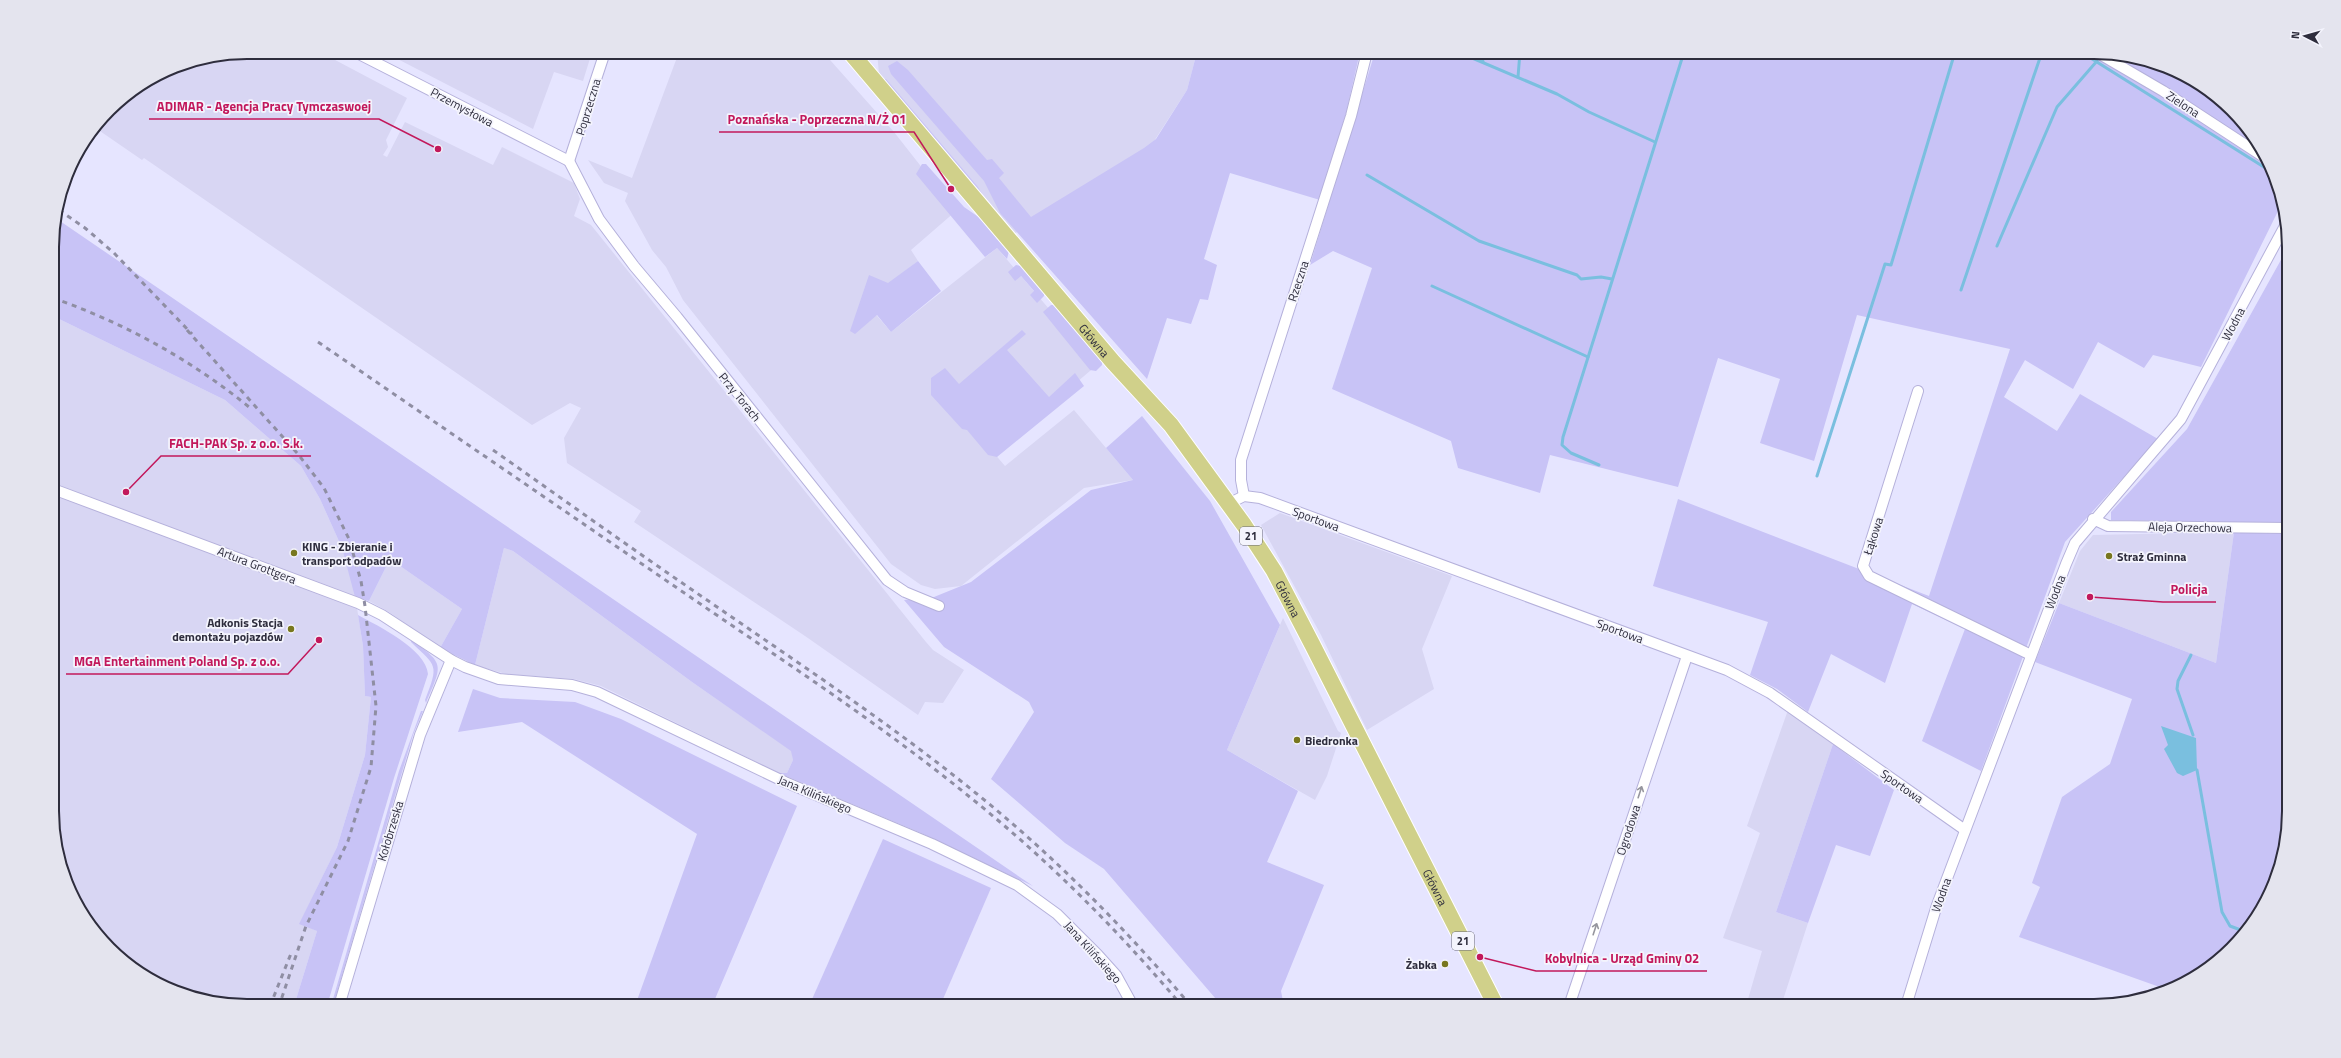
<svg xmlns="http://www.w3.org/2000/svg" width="2341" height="1058" font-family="'Titillium Web',sans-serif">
  <rect width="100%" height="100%" fill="#e6e5ff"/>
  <g fill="#d8d6f3">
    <polygon points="247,52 320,52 407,98 386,140 388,147 383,155 387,157 405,122 493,165 502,147 574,183 580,199 574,216 591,225 926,642 933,650 964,670 943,703 925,702 918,715 805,636 634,522 641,511 567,463 564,438 581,408 570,403 532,425 144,158 142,160 97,129 118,101 173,67"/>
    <polygon points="384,52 592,52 583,81 554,72 533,129"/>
    <polygon points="679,52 823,52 894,132 956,211 911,250 918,261 865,302 891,332 997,248 1097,365 1017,433 957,410 1005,466 1074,410 1133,480 1084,488 961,586 935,589 921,585 891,564 683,300 666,267 652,250 625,201 628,193 604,183 588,160 632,178"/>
    <polygon points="877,52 1197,52 1187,90 1147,152 1014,234 879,74"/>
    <polygon points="53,316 225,400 301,466 320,499 342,548 354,589 363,646 365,696 371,697 365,755 337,847 300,923 317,931 294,1006 247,1006 173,991 128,966 92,930 67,886 54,837"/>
    <polygon points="1280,513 1452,576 1422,649 1434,689 1367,730 1321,635 1261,525"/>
    <polygon points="2234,532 2216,663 2059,603 2080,551 2093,535"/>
    <polygon points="504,548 513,551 692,682 792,751 793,760 787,773 779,773 601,686 574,679 506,674 475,665"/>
    <polygon points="390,559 462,609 440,648 389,612 369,601"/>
    <polygon points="1283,618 1338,731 1341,733 1327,776 1315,800 1227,750"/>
    <polygon points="1788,710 1833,744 1776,912 1808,923 1781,1006 1746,1006 1762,951 1723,938 1760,833 1747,826"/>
  </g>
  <g fill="#c8c3f6">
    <polygon points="1197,52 1360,52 1346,113 1320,200 1230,173 1204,259 1217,265 1208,300 1200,299 1191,324 1167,318 1147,379 1000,213 984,181 891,74 888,66 897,61 908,70 987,160 992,159 1004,173 999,178 1031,217 1144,148 1156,139 1187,90"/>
    <polygon points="1375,52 2094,52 2168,67 2213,92 2249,128 2274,172 2282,203 2201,367 2153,355 2144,368 2098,342 2073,389 2025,360 2004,397 2057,431 2080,394 2158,439 2065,542 1981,771 1922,741 1965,629 1912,604 1885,683 1831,654 1808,712 1777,689 1750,675 1768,622 1653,586 1678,499 1929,596 2010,349 1857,315 1814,461 1760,443 1780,379 1718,358 1678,487 1550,455 1540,493 1458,468 1451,441 1332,389 1372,268 1333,251 1310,265"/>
    <polygon points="883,79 886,79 978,187 985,199 882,80"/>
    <polygon points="922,164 926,164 964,207 980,218 1009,251 1007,259 997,248 985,257 916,174"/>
    <polygon points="57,219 1033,886 921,833 779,773 787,773 793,760 791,751 692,682 513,551 504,548 475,665 440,648 462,609 390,559 369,601 355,597 342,548 320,499 301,466 225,400 53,316 52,234"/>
    <polygon points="2287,249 2288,523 2111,520 2111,512 2187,429"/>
    <polygon points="918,261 941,291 891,332 877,315 855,334 850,331 869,275 888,283"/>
    <polygon points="1016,265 1021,266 1044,293 1044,296 1037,303 1030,295 1034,291 1021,276 1015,281 1008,272"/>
    <polygon points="1051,305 1055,305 1102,360 1102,365 1096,371 1090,370 1043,312"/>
    <polygon points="1022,330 1026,334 1007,350 1049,397 1075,373 1084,386 997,457 988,455 967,430 962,429 931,395 931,378 945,368 959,384"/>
    <polygon points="1142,416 1210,501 1280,625 1227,750 1298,791 1267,862 1324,885 1281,991 1284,1006 1269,1006 1243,1000 1222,1006 1104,869 1065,843 991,779 1034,712 1029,702 944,647 904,600 934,597 971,582 1091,490 1133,480 1106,448"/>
    <polygon points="2234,532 2288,534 2289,811 2274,885 2249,930 2213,966 2168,990 2019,937 2040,887 2032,883 2062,797 2110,764 2132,699 2035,662 2059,603 2216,663"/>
    <path d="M358,615c20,11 68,34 70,59l-34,104 -67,228h-33l23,-75 -18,-7 38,-77 28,-92 6,-58 -6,-1 -2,-50z"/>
    <path d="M411,640c35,24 31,25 15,63l-1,-3c14,-36 12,-33 -14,-58z"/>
    <polygon points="473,689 500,698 575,702 621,719 797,806 712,1006 635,1006 697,834 522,722 458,732"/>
    <polygon points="421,711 423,711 413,735 333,1006 331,1006 399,771"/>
    <polygon points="1833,744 1894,790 1870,856 1836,845 1808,923 1776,912"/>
    <polygon points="883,839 991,888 940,1006 809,1006"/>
  </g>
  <polygon fill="#7abfdf" points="2161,726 2196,738 2197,770 2183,776 2177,773 2164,749 2168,745"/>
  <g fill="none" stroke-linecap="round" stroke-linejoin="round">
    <g stroke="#7abfdf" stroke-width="3">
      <polyline points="1458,52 1557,94 1589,112 1655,142"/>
      <polyline points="1481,52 1483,62"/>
      <polyline points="2081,52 2275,174"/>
      <polyline points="1518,77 1520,52"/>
      <polyline points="1367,175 1479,241 1577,275 1581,279 1601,277 1612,279"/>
      <polyline points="1997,246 2057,107 2097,61"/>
      <polyline points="1432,286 1588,357"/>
      <polyline points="1961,290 2042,52"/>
      <polyline points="1599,465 1571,453 1562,445 1563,437 1684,52"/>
      <polyline points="1817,476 1885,264 1891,265 1955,52"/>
      <polyline points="2191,655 2178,681 2177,689 2193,735"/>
      <polyline points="2197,770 2222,912 2230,926 2246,932"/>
    </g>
    <defs>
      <g id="minor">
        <polyline points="355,52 569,161"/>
        <polyline points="2098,53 2163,91 2267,159"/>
        <polyline points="569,161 599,219 634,266 677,317 887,580 905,592 939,606"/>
        <polyline points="569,161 605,52"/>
        <polyline points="1918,391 1863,566 1869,576 2031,655"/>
        <polyline points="53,489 358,603 382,615 451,660 465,667 499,679 572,685 597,692 785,782 932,844 1017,885 1057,914 1098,955 1116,975 1133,1006"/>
        <polyline points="1244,496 1241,480 1241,460 1351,116 1367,52"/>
        <polyline points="1230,503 1244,496 1260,498 1727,670 1770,693 1965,830"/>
        <polyline points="2093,519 2108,526 2288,528"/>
        <polyline points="339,1006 420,735 451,660"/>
        <polyline points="1569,1006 1687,656"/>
        <polyline points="1906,1006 1937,905 2066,564 2075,543 2181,419 2287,222"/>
      </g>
      <g id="primary">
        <path id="s1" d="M850,52l263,310 58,63 73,100 30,46 38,73 184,362"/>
      </g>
    </defs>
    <use href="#minor" stroke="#b5b1db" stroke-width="12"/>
    <use href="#primary" stroke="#fff" stroke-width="18"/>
    <use href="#minor" stroke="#fff" stroke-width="10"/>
    <use href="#primary" stroke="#d0d08a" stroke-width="16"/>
    <g stroke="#8f8ea3" stroke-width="3" stroke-dasharray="5 5" stroke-linecap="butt">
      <polyline points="59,210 85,228 114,253 192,334"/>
      <path d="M53,298c71,25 137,61 196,109"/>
      <polyline points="53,322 56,325"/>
      <polyline points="187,330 298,454 324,488 349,539 361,581 365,606 376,706 371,767 348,841 306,926 279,1006"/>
      <path d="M318,342c127,87 254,174 381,261 92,63 185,124 272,195 77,62 147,132 211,208"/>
      <path d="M493,450c71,50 142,101 214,150 91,63 184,124 270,194 78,63 149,135 214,212"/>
      <polyline points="270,1006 292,951"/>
    </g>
  </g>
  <defs><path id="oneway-shaft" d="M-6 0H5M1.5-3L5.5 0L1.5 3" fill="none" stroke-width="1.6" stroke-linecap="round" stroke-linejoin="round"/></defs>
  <g stroke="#96969e">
    <use href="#oneway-shaft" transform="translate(1640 792) rotate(-72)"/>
    <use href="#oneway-shaft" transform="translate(1595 929) rotate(-72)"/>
  </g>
  <g fill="#78771e" stroke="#f4f4fd" stroke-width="1.5">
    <circle cx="294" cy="553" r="4"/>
    <circle cx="2109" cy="556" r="4"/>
    <circle cx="291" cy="629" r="4"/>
    <circle cx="1297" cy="740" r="4"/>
    <circle cx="1445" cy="964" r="4"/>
  </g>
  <g text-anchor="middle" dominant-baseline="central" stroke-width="3.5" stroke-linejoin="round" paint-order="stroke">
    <g fill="#f4f4fd" stroke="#696977" stroke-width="1">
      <rect x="1240" y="527" width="22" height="18" rx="3"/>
      <rect x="1452" y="932" width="22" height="18" rx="3"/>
    </g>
    <g font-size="11" font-weight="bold" fill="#2e2d3d">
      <text x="1251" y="536">21</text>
      <text x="1463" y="941">21</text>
    </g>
    <g font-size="12" fill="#2e2d3d" stroke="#f4f4fd">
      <text transform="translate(2183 104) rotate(33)">Zielona</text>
      <text transform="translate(462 107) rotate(28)">Przemysłowa</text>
      <text transform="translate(588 107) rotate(-73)">Poprzeczna</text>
      <text transform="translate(1298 281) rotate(-72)">Rzeczna</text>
      <text transform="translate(2233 324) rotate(-62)">Wodna</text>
      <text stroke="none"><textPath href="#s1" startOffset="378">Główna</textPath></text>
      <text transform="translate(740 397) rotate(51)">Przy Torach</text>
      <text transform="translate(1316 519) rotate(20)">Sportowa</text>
      <text transform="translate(2190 527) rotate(1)">Aleja Orzechowa</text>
      <text transform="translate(1873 536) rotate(-72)">Łąkowa</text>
      <text transform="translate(257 565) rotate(21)">Artura Grottgera</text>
      <text transform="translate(2055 592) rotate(-69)">Wodna</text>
      <text stroke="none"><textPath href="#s1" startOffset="702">Główna</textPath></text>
      <text transform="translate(1620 631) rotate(20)">Sportowa</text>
      <text transform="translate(1902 786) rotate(35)">Sportowa</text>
      <text transform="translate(815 794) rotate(23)">Jana Kilińskiego</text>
      <text transform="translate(1628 830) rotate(-72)">Ogrodowa</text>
      <text transform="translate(390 831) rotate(-73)">Kołobrzeska</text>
      <text stroke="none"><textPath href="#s1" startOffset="1026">Główna</textPath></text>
      <text transform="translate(1941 895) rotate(-70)">Wodna</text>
      <text transform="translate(1093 952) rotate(48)">Jana Kilińskiego</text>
    </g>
    <g font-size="12" font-weight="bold" fill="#2e2d3d" stroke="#f4f4fd" text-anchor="start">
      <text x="302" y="546">KING - Zbieranie i<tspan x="302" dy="14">transport odpadów</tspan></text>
      <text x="2117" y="556">Straż Gminna</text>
      <text x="283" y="622" text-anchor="end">Adkonis Stacja<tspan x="283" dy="14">demontażu pojazdów</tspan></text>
      <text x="1305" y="740">Biedronka</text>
      <text x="1437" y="964" text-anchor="end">Żabka</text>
    </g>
  </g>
  <path d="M0 0H2341V1058H0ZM247 59H2094A188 188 0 0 1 2282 247V811A188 188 0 0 1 2094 999H247A188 188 0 0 1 59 811V247A188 188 0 0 1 247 59Z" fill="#e4e4ee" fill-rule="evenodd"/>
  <path fill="none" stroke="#2e2d3d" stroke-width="2" d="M247 59H2094A188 188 0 0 1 2282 247V811A188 188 0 0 1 2094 999H247A188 188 0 0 1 59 811V247A188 188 0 0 1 247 59Z"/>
  <path fill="none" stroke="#c2185b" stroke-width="1.5" d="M438 149L379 119H149M951 189L914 132H719M126 492L161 456H311M2090 597L2163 602H2216M319 640L288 674H66M1480 957L1536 971H1707"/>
  <g fill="#c2185b" stroke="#f4f4fd" stroke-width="1.5">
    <circle cx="438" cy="149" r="4"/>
    <circle cx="951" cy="189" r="4"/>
    <circle cx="126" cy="492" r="4"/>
    <circle cx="2090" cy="597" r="4"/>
    <circle cx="319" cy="640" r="4"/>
    <circle cx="1480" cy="957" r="4"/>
  </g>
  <g font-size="13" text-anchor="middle" font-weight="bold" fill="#c2185b" stroke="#f4f4fd" stroke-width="3.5" stroke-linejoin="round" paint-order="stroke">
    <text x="264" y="111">ADIMAR - Agencja Pracy Tymczaswoej</text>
    <text x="817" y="124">Poznańska - Poprzeczna N/Ż 01</text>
    <text x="236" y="448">FACH-PAK Sp. z o.o. S.k.</text>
    <text x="2189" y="594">Policja</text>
    <text x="177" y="666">MGA Entertainment Poland Sp. z o.o.</text>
    <text x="1622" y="963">Kobylnica - Urząd Gminy 02</text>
  </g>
  <g transform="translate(2305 36) rotate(276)" stroke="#f4f4fd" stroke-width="3" paint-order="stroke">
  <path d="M0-3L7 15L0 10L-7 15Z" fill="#2e2d3d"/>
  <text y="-6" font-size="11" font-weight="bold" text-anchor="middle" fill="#2e2d3d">N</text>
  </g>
</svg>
